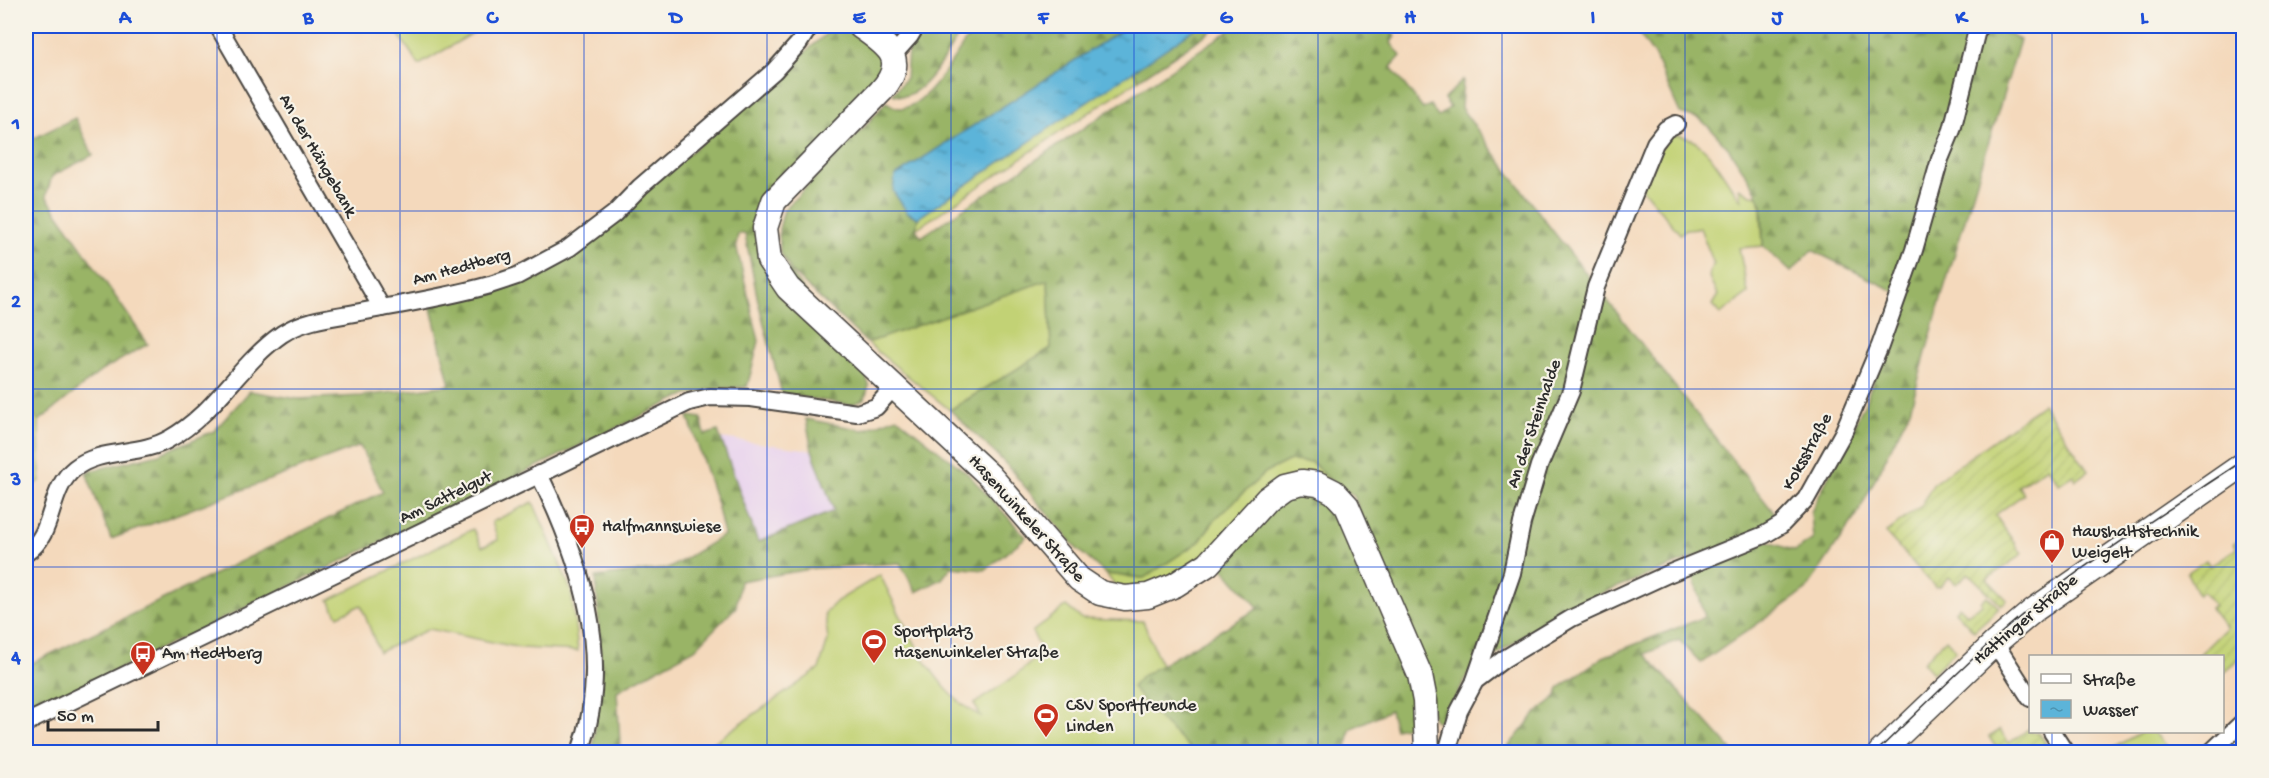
<svg xmlns="http://www.w3.org/2000/svg" width="2269" height="778" font-family="'Gochi Hand',sans-serif">
  <defs>
    <pattern id="forest-firs" width="22" height="20" patternUnits="userSpaceOnUse" patternTransform="scale(1.5)"><rect width="22" height="20" fill="#99b466"/><path d="M5 1l3.5 6h-7zM16 11l3.5 6h-7z" fill="#7d9354"/></pattern>
    <pattern id="garden-furrows" width="10" height="10" patternUnits="userSpaceOnUse" patternTransform="scale(1.5)"><rect width="10" height="10" fill="#c2d274"/><path d="M-1 1l2-2M0 10L10 0M9 11l2-2" fill="none" stroke="#a7b465"/></pattern>
    <pattern id="water-ripples" width="26" height="14" patternUnits="userSpaceOnUse" patternTransform="scale(1.5)"><rect width="26" height="14" fill="#5cb4d9"/><path d="M2 4q2-2 4 0t4 0M15 11q2-2 4 0t4 0" fill="none" stroke="#4c93b0"/></pattern>
  </defs>
  <rect width="100%" height="100%" fill="#f7f3e8"/>
  <filter id="ink" filterUnits="userSpaceOnUse"><feTurbulence type="fractalNoise" baseFrequency=".0167" numOctaves="2"/><feDisplacementMap in="SourceGraphic" scale="12" xChannelSelector="R" yChannelSelector="G"/><feConvolveMatrix kernelMatrix="1 2 1 2 8 2 1 2 1" color-interpolation-filters="sRGB"/></filter>
  <filter id="wash" filterUnits="userSpaceOnUse"><feTurbulence type="fractalNoise" baseFrequency=".008" numOctaves="4" result="noise"/><feDisplacementMap in="SourceGraphic" scale="24" xChannelSelector="R" yChannelSelector="G"/><feGaussianBlur stdDeviation="1.35" result="paint"/><feColorMatrix in="noise" values="0 0 0 0 0 0 0 0 0 0 0 0 0 0 0 0 0 1.4 0 .05"/><feComposite in="paint" operator="in"/></filter>
  <g filter="url(#wash)">
    <rect width="100%" height="100%" fill="#f4d9bc"/>
    <polygon fill="#e8d2ee" points="720,438 812,450 834,512 758,542"/>
    <g fill="#c2d274" stroke="#767e50" stroke-width="1.5">
      <polygon points="393,26 485,26 419,65"/>
      <polygon points="1133,70 1139,79 916,229 918,218"/>
      <path d="M1678,135c33,6 44,43 64,66l-3,-13 12,7 9,1 3,50 -24,2 9,45 -28,21 -8,-9 6,-10c-6,-10 -14,-20 -4,-31l-14,-36 -14,1 -6,5 -40,-48 11,-27 19,-22z"/>
      <polygon points="1048,280 1051,348 950,410 867,343"/>
      <polygon points="26,410 39,421 40,481 26,492"/>
      <polygon points="1288,461 1311,462 1329,479 1197,563 1146,587 1118,589 1106,574 1142,578 1199,542 1215,519 1266,472"/>
      <polygon points="533,502 571,590 578,651 521,648 429,629 379,652 361,605 338,616 329,600 473,529 482,547 498,540 492,522"/>
      <path d="M880,575c24,46 52,118 101,141l-7,-12 41,-28 28,-24 -11,-20 34,-26 16,13 61,2 54,131h-497l119,-83 9,-29 -3,-27 12,-12z"/>
      <polygon points="1946,639 1956,650 1933,673 1923,662"/>
      <polygon points="2141,732 2153,732 2173,752 2136,752 2133,747 2124,752 2115,752 2113,748"/>
    </g>
    <g fill="url(#forest-firs)" stroke="#627048" stroke-width="1.5">
      <polygon points="835,26 843,26 891,63 757,228 864,371 869,385 865,399 851,405 782,394 758,301 745,234 738,234 736,245 759,341 747,387 711,389 680,397 26,714 26,666 383,492 360,446 111,539 86,472 159,454 214,431 250,391 298,399 362,396 450,385 430,304 536,276 709,137"/>
      <path d="M922,26h42c-13,19 -43,82 -71,68l13,-16 2,-28z"/>
      <path d="M975,26h153l-60,39 -161,147 11,6 -2,11 5,8 315,-211h151l8,10 -4,7 10,13 -10,11 32,42 7,-4 8,12 12,-10 -6,-8 19,-19 -2,28 88,118 230,293 -57,28 -121,46 -70,38 -63,43 -24,46 -9,1 -81,-225 -25,-17 -17,-17 -24,-1 -22,11 -51,47 -16,23 -55,36 -38,-4 -29,-25 -72,-86 -55,-53 101,-62 -3,-68 -181,63 -75,-71 -12,-20 -1,-23 5,-19 79,-81 23,-27c4,2 9,6 13,6 28,2 62,-62 76,-82z"/>
      <polygon points="1199,26 1219,26 1139,79 1133,70"/>
      <polygon points="1634,26 1990,26 2020,40 1942,295 1910,410 1858,513 1806,590 1701,663 1679,640 1645,654 1732,750 1730,752 1504,752 1535,714 1557,696 1559,688 1603,657 1705,617 1692,572 1766,541 1795,551 1813,539 1811,512 1864,405 1906,297 1812,250 1791,272 1763,246 1762,205 1753,185 1729,149 1711,129 1700,119 1680,113 1654,55"/>
      <polygon points="75,118 93,155 52,176 46,196 148,344 101,371 39,421 26,410 26,142"/>
      <polygon points="688,416 701,418 705,435 718,431 758,542 834,511 812,450 806,419 863,430 897,417 968,474 1026,537 985,570 951,567 942,579 916,592 900,563 816,568 740,581 736,607 695,649 617,691 620,744 612,752 593,750 601,666 596,577 670,568 724,535 717,504"/>
      <polygon points="1298,492 1331,498 1405,657 1418,724 1395,729 1390,710 1350,729 1346,752 1194,752 1153,713 1132,687 1142,676 1259,608 1222,567 1279,501"/>
    </g>
    <g fill="url(#garden-furrows)" stroke="#767e50" stroke-width="1.5">
      <polygon points="2043,404 2088,471 2076,480 2073,475 2059,484 2047,467 2018,486 2024,494 1995,515 2022,554 1987,579 2007,600 2001,605 1968,573 1956,584 1949,577 1940,586 1935,587 1886,533 1921,506 1934,483"/>
      <polygon points="2243,536 2243,662 2240,658 2223,674 2222,656 2198,656 2226,628 2210,608 2214,605 2203,591 2198,595 2187,573 2206,560 2210,566 2237,548 2234,543"/>
      <polygon points="1987,596 1999,608 1974,631 1955,611 1959,606 1967,614 1982,604 1981,602"/>
      <polygon points="2030,728 2030,732 2039,732 2046,744 2033,752 1999,752 1989,737 2000,730 2009,743"/>
    </g>
    <polygon fill="url(#water-ripples)" stroke="#447082" stroke-width="1.5" points="1128,26 1199,26 918,218 907,212 893,191 895,176"/>
  </g>
  <g filter="url(#ink)">
    <g fill="none" stroke-linecap="round" stroke-linejoin="round">
      <defs>
        <g id="street">
          <polyline points="218,26 382,308"/>
          <polyline points="893,55 910,36 916,26"/>
          <path d="M539,474c42,86 75,183 41,278"/>
          <path d="M26,553c30,-19 21,-63 49,-85 26,-20 65,-12 94,-29 46,-25 70,-75 113,-105 23,-15 52,-17 78,-22 44,-8 87,-15 130,-27l27,-9 52,-28 45,-34 26,-27 134,-116 25,-28 11,-17"/>
          <polyline points="1995,643 2030,698"/>
          <polyline points="1475,680 1512,573 1522,523 1539,466 1571,391 1596,287 1655,143 1666,129 1676,124"/>
          <polyline points="26,723 689,402 710,397 751,398 857,413 876,407 893,388"/>
          <polyline points="2052,732 2065,752"/>
          <polyline points="1447,752 1459,711 1475,681 1504,659 1572,618 1668,574 1764,535 1781,525 1806,499 1843,433 1880,346 1914,250 1940,159 1952,130 1978,26"/>
          <polyline points="2211,752 2244,721"/>
        </g>
        <g id="secondary">
          <path d="M860,26c26,19 50,32 21,65l-107,110 -9,27 4,32 19,28 202,188 89,103 21,14 25,5 23,-2 27,-11 33,-21 59,-65 18,-13 17,-4 16,2 16,8 13,14 73,169 5,26 2,51"/>
          <polyline points="1881,752 1995,643 2034,610 2244,464"/>
        </g>
      </defs>
      <use href="#street" stroke="#494541" stroke-width="20"/>
      <use href="#secondary" stroke="#494541" stroke-width="27"/>
      <use href="#street" stroke="#fff" stroke-width="16"/>
      <use href="#secondary" stroke="#fff" stroke-width="24"/>
      <path stroke="#2b2b2b" stroke-width="1.5" d="M1876,752c44,-42 87,-86 133,-126 72,-62 155,-113 235,-166"/>
    </g>
  </g>
  <path fill="none" stroke="#1d4ed8" stroke-width="1.5" stroke-opacity="0.55" d="M217,26v726M400,26v726M584,26v726M767,26v726M951,26v726M1134,26v726M1318,26v726M1502,26v726M1685,26v726M1869,26v726M2052,26v630M26,211h2218M26,389h2218M26,567h2218M2052,732v20"/>
  <defs>
    <symbol id="bus-pin" viewBox="-11 -11 22 30"><path d="M0 17L-7.5 6A9.5 9.5 0 1 1 7.5 6Z" fill="#c8321e" stroke="#f7f3e8"/><path d="M-5-6H5V4H4V6H2V4H-2V6H-4V4H-5ZM-3.5-4V0h7V-4ZM-3.5 1.2v1.5H-2V1.2ZM2 1.2v1.5H3.5V1.2Z" fill="#fff"/></symbol>
    <symbol id="shop-pin" viewBox="-11 -11 22 30"><path d="M0 17L-7.5 6A9.5 9.5 0 1 1 7.5 6Z" fill="#c8321e" stroke="#f7f3e8"/><path d="M-5-2.5h2.3a2.7 3.5 0 0 1 5.4 0H5L5.5 6h-11ZM-1.5-2.5h3a1.5 2.3 0 0 0-3 0Z" fill="#fff"/></symbol>
    <symbol id="stadium-pin" viewBox="-11 -11 22 30"><path d="M0 17L-7.5 6A9.5 9.5 0 1 1 7.5 6Z" fill="#c8321e" stroke="#f7f3e8"/><path d="M0-5a6.5 5 0 1 0 0 10a6.5 5 0 1 0 0-10ZM-3.5-1.8h7v3.6h-7Z" fill="#fff"/></symbol>
  </defs>
  <g fill-rule="evenodd">
    <use href="#bus-pin" x="567" y="512" width="30" height="40"/>
    <use href="#shop-pin" x="2037" y="527" width="30" height="40"/>
    <use href="#stadium-pin" x="859" y="627" width="30" height="40"/>
    <use href="#bus-pin" x="128" y="639" width="30" height="40"/>
    <use href="#stadium-pin" x="1031" y="701" width="30" height="40"/>
  </g>
  <g text-anchor="middle" dominant-baseline="central" stroke-width="4.5" stroke-linejoin="round" paint-order="stroke">
    <g font-size="18" fill="#2b2b2b" stroke="#f7f3e8">
      <text transform="translate(317 156) rotate(60)">An der Hängebank</text>
      <text transform="translate(462 268) rotate(-15)">Am Hedtberg</text>
      <text transform="translate(1535 424) rotate(-71)">An der Steinhalde</text>
      <text transform="translate(1808 452) rotate(-61)">Koksstraße</text>
      <text transform="translate(446 498) rotate(-26)">Am Sattelgut</text>
      <text transform="translate(1026 519) rotate(48)">Hasenwinkeler Straße</text>
      <text transform="translate(2026 620) rotate(-40)">Hattinger Straße</text>
    </g>
    <g font-size="18" fill="#2b2b2b" stroke="#f7f3e8" text-anchor="start">
      <text x="602" y="527">Halfmannswiese</text>
      <text x="2072" y="532">Haushaltstechnik<tspan x="2072" dy="21">Weigelt</tspan></text>
      <text x="894" y="632">Sportplatz<tspan x="894" dy="21">Hasenwinkeler Straße</tspan></text>
      <text x="162" y="654">Am Hedtberg</text>
      <text x="1066" y="706">CSV Sportfreunde<tspan x="1066" dy="21">Linden</tspan></text>
    </g>
  </g>
  <rect width="2269" height="778" fill="none" stroke="#f7f3e8" stroke-width="66"/>
  <rect x="2029" y="655" width="195" height="78" fill="#f7f3e8" stroke="#a5a39c" stroke-width="1.5"/>
  <rect x="2041" y="674" width="30" height="9" fill="#ffffff" stroke="#a5a39c" stroke-width="1.5"/>
  <text x="2083" y="685" font-size="18" fill="#2b2b2b">Straße</text>
  <rect x="2041" y="700" width="30" height="18" fill="url(#water-ripples)" stroke="#a5a39c" stroke-width="1.5"/>
  <text x="2083" y="715" font-size="18" fill="#2b2b2b">Wasser</text>
  <path d="M48 721v9h110v-9" fill="none" stroke="#2b2b2b" stroke-width="3"/>
  <text x="57" y="721" font-size="18" fill="#2b2b2b" stroke="#f7f3e8" stroke-width="4.5" paint-order="stroke">50 m</text>
  <rect x="33" y="33" width="2203" height="712" fill="none" stroke="#1d4ed8" stroke-width="2"/>
  <g font-size="20" text-anchor="middle" font-weight="bold" fill="#1d4ed8">
    <text x="125" y="23">A</text>
    <text x="308" y="23">B</text>
    <text x="492" y="23">C</text>
    <text x="676" y="23">D</text>
    <text x="859" y="23">E</text>
    <text x="1043" y="23">F</text>
    <text x="1226" y="23">G</text>
    <text x="1410" y="23">H</text>
    <text x="1593" y="23">I</text>
    <text x="1777" y="23">J</text>
    <text x="1961" y="23">K</text>
    <text x="2144" y="23">L</text>
    <text x="16" y="129">1</text>
    <text x="16" y="307">2</text>
    <text x="16" y="485">3</text>
    <text x="16" y="663">4</text>
  </g>
</svg>
